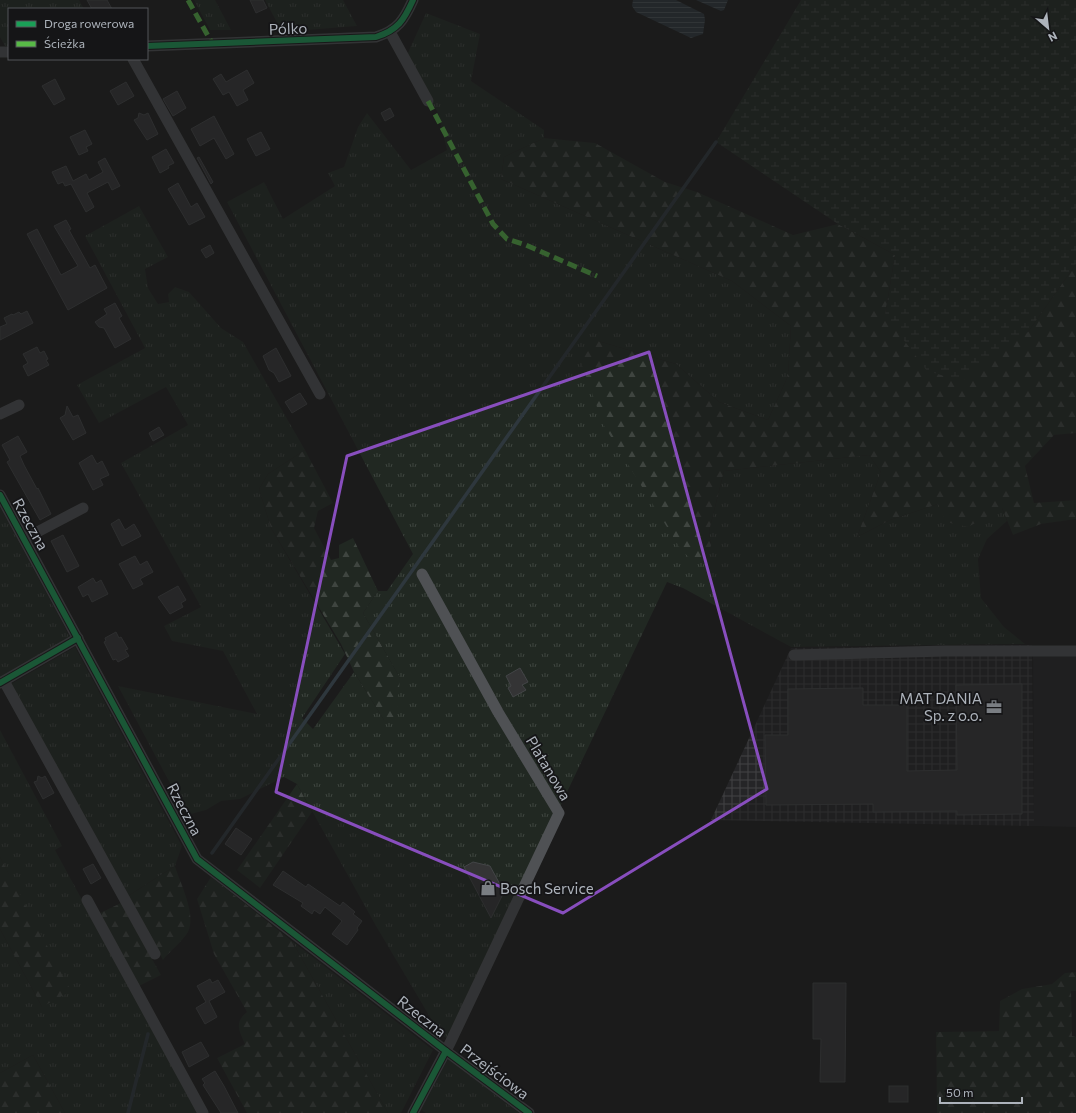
<svg xmlns="http://www.w3.org/2000/svg" width="1076" height="1113" font-family="Commissioner,sans-serif">
  <defs>
    <pattern id="industrial-grid" width="8" height="8" patternUnits="userSpaceOnUse"><rect width="8" height="8" fill="#252527"/><path d="M0 4h8M4 0v8" fill="none" stroke="#424244"/></pattern>
    <pattern id="grass-tufts" width="24" height="20" patternUnits="userSpaceOnUse"><rect width="24" height="20" fill="#212822"/><path d="M3 7l-1-3M5 7V3M7 7l1-3M15 17l-1-3M17 17v-4M19 17l1-3" fill="none" stroke="#3f4540"/></pattern>
    <pattern id="forest-firs" width="22" height="20" patternUnits="userSpaceOnUse"><rect width="22" height="20" fill="#212822"/><path d="M5 1l3.5 6h-7zM16 11l3.5 6h-7z" fill="#3f4540"/></pattern>
    <pattern id="wetland-marsh" width="20" height="14" patternUnits="userSpaceOnUse"><rect width="20" height="14" fill="#212822"/><path d="M1 5h8M5 5V1M11 12h8M15 12V8" fill="none" stroke="#3f4540"/></pattern>
    <pattern id="water-rules" width="6" height="5" patternUnits="userSpaceOnUse"><rect width="6" height="5" fill="#2e373d"/><path d="M0 2.5h6" fill="none" stroke="#4a5257"/></pattern>
  </defs>
  <rect width="100%" height="100%" fill="#1b1b1b"/>
  <polygon fill="#252527" points="1033,655 1076,655 1076,827 1034,826"/>
  <polygon fill="url(#industrial-grid)" points="1032,645 1034,826 711,820 791,648"/>
  <g fill="url(#grass-tufts)">
    <polygon points="0,0 79,0 84,9 9,9 9,46 5,46 0,37"/>
    <polygon points="194,0 215,0 231,30 210,30"/>
    <polygon points="265,0 343,0 357,26 282,32"/>
    <polygon points="426,13 480,34 471,81 544,130 544,138 504,157 501,179 732,281 791,326 788,376 768,420 719,402 676,364 598,341 711,546 709,531 724,471 869,455 881,472 857,537 890,520 938,504 1002,508 1007,521 987,539 978,559 981,598 1004,627 1025,644 791,647 683,588 667,582 449,1040 440,1034 376,926 297,784 284,777 240,799 221,801 206,810 187,815 118,686 257,714 223,651 172,641 164,626 201,607 121,463 188,425 166,387 99,423 77,385 145,348 85,236 139,206 168,257 145,269 148,288 158,304 169,302 168,294 175,287 189,292 221,328 243,342 305,450 268,474 259,489 271,528 345,654 302,718 313,729 354,672 384,720 400,678 363,613 378,591 387,591 413,554 227,202 264,182 283,219 335,186 328,173 344,167 358,127 367,113 411,170 447,150 438,113 406,57"/>
    <polygon points="0,507 71,639 0,677"/>
    <polygon points="75,647 182,846 175,866 128,896 11,684"/>
    <polygon points="0,730 62,846 55,850 198,1113 65,1113 33,1055 0,1073 0,929 42,1007 9,875 0,857"/>
    <polygon points="292,941 433,1050 401,1113 388,1113"/>
    <polygon points="448,1059 519,1113 426,1113 421,1110"/>
  </g>
  <g fill="url(#forest-firs)">
    <polygon points="544,138 595,143 665,182 697,192 793,235 838,224 895,255 885,315 1028,332 1076,264 1076,433 1054,435 1025,466 1034,503 1076,500 1076,519 1041,524 1013,535 1002,508 968,527 946,522 938,504 890,520 857,537 881,472 869,455 724,471 709,531 711,546 695,564 680,548 603,424 580,359 598,341 676,364 719,402 768,420 788,376 791,326 732,281 501,179 504,157"/>
    <polygon points="305,450 333,503 318,511 314,528 331,560 339,558 339,545 353,538 378,591 363,613 400,678 396,718 384,720 354,672 341,644 271,528 259,489 268,474"/>
    <polygon points="297,784 312,812 260,888 237,870"/>
    <polygon points="0,857 71,991 42,1007 0,929"/>
    <path d="M175,866c5,17 22,49 13,66 -6,10 -18,19 -25,28l-35,-64z"/>
    <path d="M211,877l81,64 96,172h-141l-30,-55 28,-14c-6,-13 -11,-22 2,-32l-33,-58 -17,-55z"/>
    <polygon points="121,903 161,975 139,986 100,913"/>
    <polygon points="1076,972 1076,991 1071,991 1072,1036 1076,1037 1076,1113 937,1113 936,1032 999,1031 1000,1001 1022,989 1052,984 1065,973"/>
    <polygon points="33,1055 65,1113 0,1113 0,1073"/>
  </g>
  <polygon fill="url(#wetland-marsh)" points="801,0 1076,0 1076,264 1028,332 962,381 927,371 885,315 895,255 838,224 716,142"/>
  <g fill="url(#water-rules)">
    <polygon points="633,0 676,0 704,14 705,20 703,34 691,38 636,12 632,6"/>
    <polygon points="696,0 728,0 724,10 721,11"/>
  </g>
  <g fill="none" stroke-linecap="round" stroke-linejoin="round">
    <g stroke="#2e373d" stroke-width="3.5">
      <polyline points="212,853 716,142"/>
      <polyline points="128,1113 148,1034"/>
    </g>
  </g>
  <g fill="#343435" stroke="#434547">
    <polygon points="87,0 107,0 112,9 92,9"/>
    <polygon points="250,0 263,0 267,8 256,13"/>
    <polygon points="247,70 254,83 243,90 248,100 237,106 229,92 223,95 213,79 221,74 226,82"/>
    <polygon points="55,79 65,99 54,105 42,86"/>
    <polygon points="126,82 134,96 118,105 110,91"/>
    <polygon points="177,91 186,108 173,116 163,99"/>
    <polygon points="390,108 394,116 385,121 381,113"/>
    <polygon points="139,113 144,115 148,113 158,134 147,140 134,120 138,118"/>
    <polygon points="214,116 234,154 226,159 214,138 200,146 191,129"/>
    <polygon points="85,130 92,144 86,147 88,151 79,155 70,137"/>
    <polygon points="261,132 270,149 256,156 247,139"/>
    <polygon points="166,149 174,163 168,166 169,168 160,173 152,157"/>
    <polygon points="199,157 213,182 211,184 197,158"/>
    <polygon points="105,158 120,186 112,190 108,182 87,193 94,207 86,212 71,184 65,186 63,182 58,184 52,172 66,166 73,181 86,174 89,180 103,172 98,162"/>
    <polygon points="178,183 191,207 197,203 205,217 189,225 168,189"/>
    <polygon points="66,220 71,229 69,230 90,268 95,265 107,288 68,310 27,234 37,229 61,275 78,266 54,226"/>
    <polygon points="210,245 214,253 206,258 201,250"/>
    <polygon points="115,303 122,316 119,318 131,339 115,348 104,328 99,327 95,322 107,314 104,309"/>
    <polygon points="27,311 33,323 0,340 0,327 7,324 4,318 12,314 13,315 19,312 21,314"/>
    <polygon points="37,347 40,353 44,351 48,359 46,360 49,365 28,376 23,366 28,363 23,354"/>
    <polygon points="276,348 291,376 279,382 274,373 269,370 263,356"/>
    <polygon points="300,393 307,404 292,413 285,402"/>
    <polygon points="67,406 73,417 78,415 86,433 73,440 60,418 65,415"/>
    <polygon points="159,427 164,435 153,441 149,433"/>
    <polygon points="18,436 27,452 20,456 24,465 37,489 38,488 51,514 40,520 7,462 10,460 2,445"/>
    <polygon points="92,455 97,464 102,461 109,475 100,479 103,485 93,490 79,463"/>
    <polygon points="119,519 125,530 134,524 141,536 122,546 111,524"/>
    <polygon points="63,535 79,566 67,572 51,541"/>
    <polygon points="135,556 140,565 147,561 153,572 140,579 143,584 133,589 119,564"/>
    <polygon points="93,578 96,583 101,580 108,594 92,602 88,594 83,597 78,587"/>
    <polygon points="178,586 186,600 181,603 183,607 170,614 158,597"/>
    <polygon points="116,632 119,638 121,637 128,649 125,650 129,656 118,662 116,659 113,660 104,642 106,641 105,638"/>
    <polygon points="520,668 528,682 522,685 526,690 513,697 508,688 511,686 506,676"/>
    <polygon points="1022,684 1022,814 957,815 957,811 873,812 873,804 766,805 765,735 788,735 788,689 863,688 863,705 907,705 907,771 957,770 956,685"/>
    <polygon points="38,776 42,778 45,776 54,793 43,799 34,782 37,781"/>
    <polygon points="236,828 252,839 241,855 225,844"/>
    <polygon points="473,862 490,866 502,888 501,889 503,894 491,918 464,867"/>
    <polygon points="93,864 101,878 91,884 83,869"/>
    <polygon points="283,871 306,887 308,884 340,906 343,902 355,912 353,914 362,921 357,928 358,930 347,945 332,934 342,921 325,907 320,914 314,910 312,914 301,906 303,903 273,885"/>
    <polygon points="210,979 212,983 218,980 225,992 209,1001 217,1017 205,1024 196,1008 206,1002 197,986"/>
    <polygon points="813,983 846,983 845,1082 820,1082 821,1039 813,1039"/>
    <polygon points="201,1042 209,1056 189,1067 182,1052"/>
    <polygon points="215,1071 224,1086 238,1113 221,1113 203,1085 205,1083 202,1079"/>
    <rect x="889" y="1086" width="19" height="16"/>
  </g>
  <g fill="none" stroke-linecap="round" stroke-linejoin="round">
    <g stroke="#4f5154" stroke-width="11">
      <polyline points="390,32 428,101"/>
      <path d="M147,46l229,-9c22,-7 28,-17 37,-37"/>
      <polyline points="0,52 9,52"/>
      <polyline points="133,59 320,394"/>
      <polyline points="0,414 19,405"/>
      <polyline points="0,495 197,859 446,1051 529,1113"/>
      <polyline points="24,539 83,508"/>
      <polyline points="794,655 945,651 1076,651"/>
      <polyline points="4,681 155,954"/>
      <polyline points="0,683 78,638"/>
      <polyline points="87,900 203,1113"/>
      <polyline points="413,1113 450,1043 559,813 498,712 422,574"/>
    </g>
    <g stroke="#58b947" stroke-width="5" stroke-dasharray="10 5" stroke-linecap="butt">
      <polyline points="188,0 212,43"/>
      <polyline points="428,101 493,224 507,239 526,245 597,276"/>
    </g>
    <defs>
      <g id="cycleway">
        <path d="M147,46l229,-9c22,-7 28,-17 37,-37"/>
        <polyline points="0,495 197,859 446,1051 529,1113"/>
        <polyline points="0,683 78,638"/>
        <polyline points="413,1113 446,1051"/>
      </g>
    </defs>
    <use href="#cycleway" stroke="#151517" stroke-width="8"/>
    <use href="#cycleway" stroke="#1a9f57" stroke-width="6"/>
  </g>
  <path d="M0 0H1076V1113H0ZM649,352l118,437 -204,124 -287,-121 71,-336z" fill="#1b1b1b" fill-opacity=".55" fill-rule="evenodd"/>
  <path fill="none" stroke="#884ebe" stroke-width="3" stroke-linejoin="round" d="M649,352l118,437 -204,124 -287,-121 71,-336z"/>
  <defs>
    <symbol id="office-bare" viewBox="-9 -9 18 18"><path d="M-6-3h4V-5.5h4V-3h4V5H-6ZM-1-4.5V-3h2v-1.5ZM-6 0V1H6V0Z" fill="#7a7e83" stroke="#151517" stroke-width="2.5" paint-order="stroke"/></symbol>
    <symbol id="shop-bare" viewBox="-9 -9 18 18"><path d="M-5-2.5h2.3a2.7 3.5 0 0 1 5.4 0H5L5.5 6h-11ZM-1.5-2.5h3a1.5 2.3 0 0 0-3 0Z" fill="#7a7e83" stroke="#151517" stroke-width="2.5" paint-order="stroke"/></symbol>
  </defs>
  <g fill-rule="evenodd">
    <use href="#office-bare" x="983" y="696" width="22" height="22"/>
    <use href="#shop-bare" x="477" y="877" width="22" height="22"/>
  </g>
  <g text-anchor="middle" dominant-baseline="central" stroke-width="3.5" stroke-linejoin="round" paint-order="stroke">
    <g font-size="15" fill="#adb3bb" stroke="#151517">
      <text transform="translate(288 28) rotate(-2)">Pólko</text>
      <text transform="translate(31 524) rotate(61)">Rzeczna</text>
      <text transform="translate(549 768) rotate(59)">Platanowa</text>
      <text transform="translate(185 809) rotate(62)">Rzeczna</text>
      <text transform="translate(422 1016) rotate(38)">Rzeczna</text>
      <text transform="translate(495 1071) rotate(37)">Przejściowa</text>
    </g>
    <g font-size="15" fill="#adb3bb" stroke="#151517" text-anchor="end">
      <text x="982" y="698">MAT DANIA<tspan x="982" dy="17">Sp. z o.o.</tspan></text>
      <text x="500" y="888" text-anchor="start">Bosch Service</text>
    </g>
  </g>
  <rect x="8" y="8" width="140" height="52" fill="#151517" stroke="#525459"/>
  <rect x="16" y="21" width="20" height="6" fill="#1a9f57" stroke="#525459"/>
  <text x="44" y="28" font-size="12" fill="#adb3bb">Droga rowerowa</text>
  <rect x="16" y="41" width="20" height="6" fill="#58b947" stroke="#525459"/>
  <text x="44" y="48" font-size="12" fill="#adb3bb">Ścieżka</text>
  <g transform="translate(1048 28) rotate(152)" stroke="#151517" stroke-width="3" paint-order="stroke">
  <path d="M0-3L7 15L0 10L-7 15Z" fill="#adb3bb"/>
  <text y="-6" font-size="11" font-weight="bold" text-anchor="middle" fill="#adb3bb">N</text>
  </g>
  <path d="M940 1097v6h82v-6" fill="none" stroke="#adb3bb" stroke-width="2"/>
  <text x="946" y="1097" font-size="12" fill="#adb3bb" stroke="#151517" stroke-width="3" paint-order="stroke">50 m</text>
</svg>
